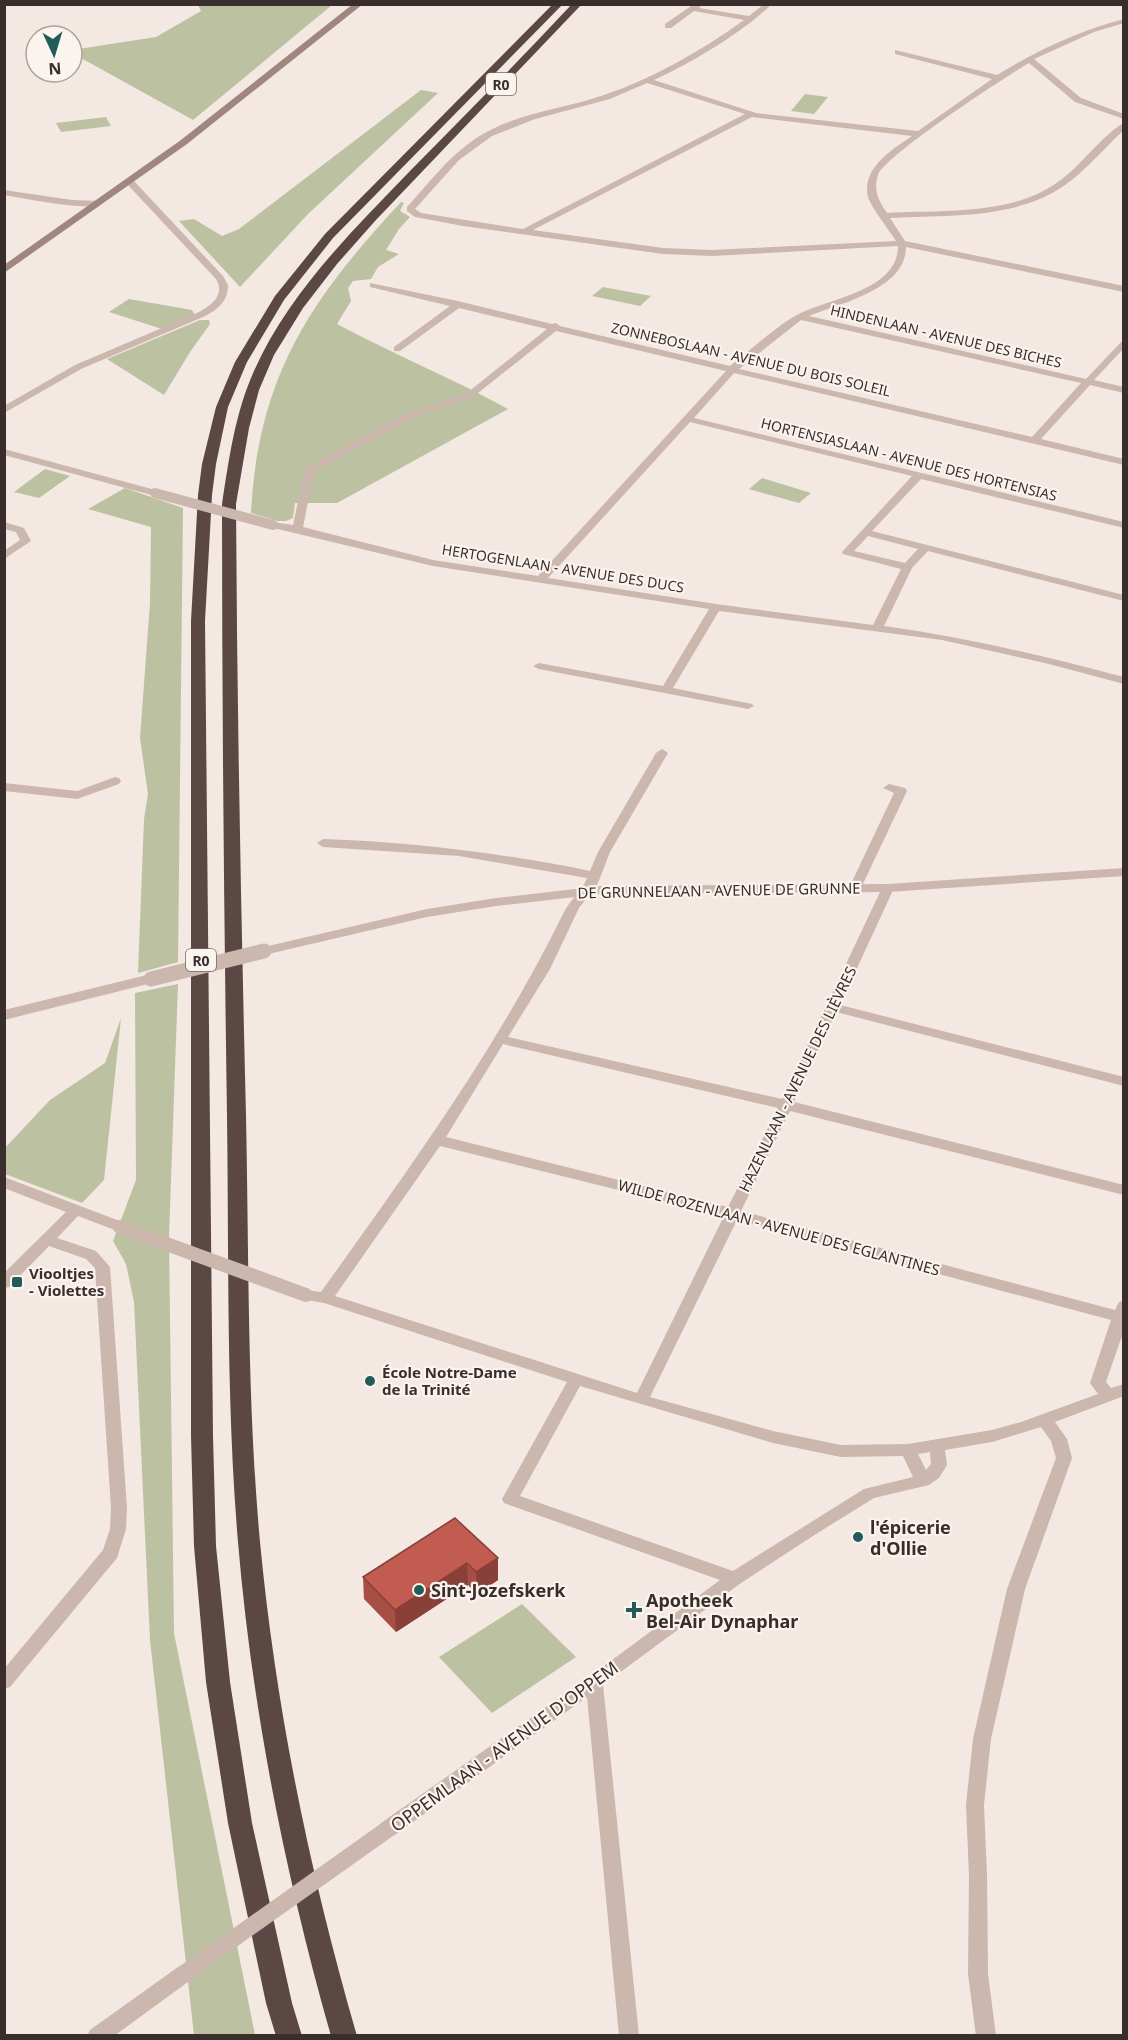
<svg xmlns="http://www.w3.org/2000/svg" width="1128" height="2040" font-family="'Noto Sans',sans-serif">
  <rect width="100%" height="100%" fill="#f3e8e2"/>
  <g fill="#bcc2a1">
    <polygon points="198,5 332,5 193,120 72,53 72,50 156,37 201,11"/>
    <polygon points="421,90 438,93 308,214 240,287 179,221 194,219 222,236 239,229"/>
    <polygon points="805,94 828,97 814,114 791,111"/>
    <polygon points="106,117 111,126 61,132 56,123"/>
    <path d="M401,202l3,1 -4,8 10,6 -11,12 -13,21 13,4 -21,13 -7,12 -18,2 -5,7 3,13 -14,23c56,30 115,54 171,85l-171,94h-42l-2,15 -7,3h-9l-26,-8c7,-137 59,-213 150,-311z"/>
    <polygon points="603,287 651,296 640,306 592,296"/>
    <polygon points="129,299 192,310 195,315 162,329 109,312"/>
    <polygon points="200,320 209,320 210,324 190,352 164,395 107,359"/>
    <polygon points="45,469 70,476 39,498 14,492"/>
    <polygon points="762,478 811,493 799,503 749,489"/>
    <polygon points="125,488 183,508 178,962 138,973 144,819 148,794 140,738 150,603 151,527 88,509"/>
    <polygon points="178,984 169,1237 174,1633 255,2035 194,2035 150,1640 134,1302 126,1264 113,1241 136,1180 135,993"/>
    <polygon points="121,1018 104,1180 82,1203 5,1174 5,1148 50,1100 105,1063"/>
    <polygon points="522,1604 576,1657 492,1713 439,1657"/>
  </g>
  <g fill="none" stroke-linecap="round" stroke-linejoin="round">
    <g fill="#cbb7ad" fill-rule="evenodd">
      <path d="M694,4h8l-3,4 50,8 15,-12h8c-33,31 -76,56 -118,76l102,33 162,18 74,-52 -97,-25v-4l102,25c41,-25 81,-44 127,-56v4l-30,9 -60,27 47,39 43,16v5l-49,-17 -46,-39c-24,14 -145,93 -151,112 -5,16 1,26 9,38 55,-3 124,3 171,-31 22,-15 45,-48 66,-59v7c-23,21 -43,47 -70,62 -48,27 -110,23 -164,26l15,23 219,45v6l-218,-45c0,42 -65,56 -97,69l277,63 38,-40v9l-30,32 30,7v6l-34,-8 -49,54 83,20v6l-390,-92 -40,45 430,104v6l-203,-49 -49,52 252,64v6l-196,-50 -16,17 -28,58c81,11 160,30 240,51v7l-75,-20 -107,-24 -223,-29 -46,77 79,16 2,2 -6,3 -209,-40 -6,-3 6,-3 124,23 46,-77 -276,-43 -164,-39 -1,-2 5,-3 20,3 12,-57 101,-54 61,-21 80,-64 -88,-21 -59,43h-6v-4l56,-41 -80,-19v-4l88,18 94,23 4,-1 4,3 170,40c20,-15 46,-40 67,-51 32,-17 101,-24 101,-69l-186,10 -49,-2 -200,-28 -48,-9 -8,-6v-4c21,-23 41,-50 68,-68 38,-26 86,-29 129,-44 50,-17 97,-44 140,-75l-50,-9 -23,17h-6v-4zM647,83l98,31 -222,115 -102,-16 -6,-4 44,-49 33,-24 43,-17 75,-20zM752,117l160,19c-19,13 -51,32 -44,61 2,8 22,35 28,44l-184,9 -49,-2 -130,-18zM801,320l280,63 -49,54 -293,-68zM556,331l170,40 -188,205 -105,-16 -130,-33 11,-55 98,-54 61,-21zM690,422l222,54 -70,76 1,2 58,15 -28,56 -157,-21 -168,-26zM868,536l50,13 -13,14 -51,-12z"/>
      <path d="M127,180h6l90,96 5,9c0,17 -11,25 -25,32l-122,52 -77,44v-7l71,-41 122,-52c13,-7 29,-17 19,-34l-89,-95z"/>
      <path d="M4,190l68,10 26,1 4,3c-12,8 -79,-6 -98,-9z"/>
      <polygon points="4,449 159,491 160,493 155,496 4,455"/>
      <polygon points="4,522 24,528 31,541 4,559 4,551 20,540 16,532 4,529"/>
      <path d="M662,749l6,4 -58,99 -12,31 -19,25 -29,61 -42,68 274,62 100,-211 6,-4 6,4 -54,117 284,72v9l-288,-74 -42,90 330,83v10l-334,-84 -49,100 374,99 4,-8 5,-1v29l-18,52 5,6 13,-4v12l-69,26 12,17 5,19 -47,131 -34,150 -7,66 3,71 1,98 8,62h-20l-8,-62 1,-98 -3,-71 7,-66 34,-150 49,-131 -5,-17 -10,-14 -49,15 -47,8 2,15 -8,13 -10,7 -55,13 -58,36 -75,49 -138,102 36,351h-20l-32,-339 -192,138 -7,2 -7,-2 -2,-6 2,-6 219,-154 120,-89 -216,-77 -2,-4 65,-117 -243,-79 -23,-4 -3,-4 3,-4 5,-1 15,2c88,-123 177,-245 243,-380 6,-12 18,-21 23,-34l-128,-22 -136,-9 -6,-4 6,-4c90,3 179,14 267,32l8,-19 58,-99zM503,1044l275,64 -50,99 -282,-70zM440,1146l284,70 -87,177 -302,-97zM737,1220l374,100 -21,63 8,11 -77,28 -29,8 -84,14 -67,1 -68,-14 -123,-34zM580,1386l193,57 68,14 62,-1 10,21 -49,12 -131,82 -213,-75zM930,1452l1,12 -5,6 -8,-16z"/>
      <polygon points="115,777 119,778 121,781 119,784 77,799 4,791 4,783 77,791"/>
      <polygon points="889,784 905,788 907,791 861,888 859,891 851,891 849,888 894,793 883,788"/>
      <polygon points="4,1177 125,1223 127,1227 125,1231 120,1232 78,1216 57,1238 96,1251 110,1267 127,1508 126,1529 117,1558 10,1687 4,1689 4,1669 103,1550 110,1529 111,1508 95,1268 86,1259 49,1246 9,1287 4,1288 4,1273 66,1212 4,1188"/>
      <polygon points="185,1964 192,1967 195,1973 192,1979 114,2036 87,2036 90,2030 178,1967"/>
    </g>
    <g fill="#cbb7ad" fill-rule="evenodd">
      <polygon points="1124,868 1124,876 888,892 601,894 496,906 427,917 264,955 257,951 264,947 427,909 496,898 601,886 888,884"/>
      <polygon points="151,974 156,976 158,979 156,982 4,1020 4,1010"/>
    </g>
    <polygon fill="#9f867e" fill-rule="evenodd" points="353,4 363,4 187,144 4,273 4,265 181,140"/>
    <g fill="#5b4743" fill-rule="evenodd">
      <polygon points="553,4 563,4 333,238 284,300 247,362 228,407 216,464 212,495 205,621 213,1436 216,1546 230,1682 252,1823 292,2003 302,2036 276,2036 266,2003 228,1823 206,1682 194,1546 191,1436 191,621 198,495 202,464 216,407 235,362 275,296 325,234"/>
      <path d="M572,4h10l-207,217 -38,43 -34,44 -29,47 -15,35 -10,38 -13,76c1,204 5,408 10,612 3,142 1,285 14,426 16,168 50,332 97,494h-26c-46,-162 -79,-327 -93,-494 -12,-142 -9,-284 -11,-426 -3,-204 -5,-408 -5,-612 7,-45 13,-91 32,-133 34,-77 98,-140 156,-200 54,-55 109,-110 162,-167z"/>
    </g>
    <polyline stroke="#cbb7ad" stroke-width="10" points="155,493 273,525"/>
    <polyline stroke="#cbb7ad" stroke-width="14" points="120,1227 306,1295"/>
    <polyline stroke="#cbb7ad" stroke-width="17" points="185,1973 388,1829"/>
    <polyline stroke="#cbb7ad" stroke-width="15" points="151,979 264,951"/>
  </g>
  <polygon fill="#a74f45" points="455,1518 498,1580 477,1594 468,1585 396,1632 364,1599 363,1577"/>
  <g fill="#884038">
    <polygon points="498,1558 498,1580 477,1594 476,1572"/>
    <polygon points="467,1563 468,1585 396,1632 395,1610"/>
  </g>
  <polygon fill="#c25c50" stroke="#884038" stroke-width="1.5" points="455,1518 498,1558 476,1572 467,1563 395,1610 363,1577"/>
  <g fill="#225b57" stroke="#faf3ee" stroke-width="2">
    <rect x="11" y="1276" width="12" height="12" rx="3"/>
    <circle cx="370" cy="1381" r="6"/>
    <circle cx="858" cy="1537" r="6"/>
    <circle cx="419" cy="1590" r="6"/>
    <path d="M631 1601h6v6h6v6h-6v6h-6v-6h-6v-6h6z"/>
  </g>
  <g text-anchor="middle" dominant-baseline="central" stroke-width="4.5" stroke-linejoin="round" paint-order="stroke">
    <g fill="#faf3ee" stroke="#746966" stroke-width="1.5">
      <rect x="486" y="73" width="30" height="22" rx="4.5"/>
      <rect x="186" y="949" width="30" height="22" rx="4.5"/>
    </g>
    <g font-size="14" font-weight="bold" fill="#3a2e2c">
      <text x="501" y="84">R0</text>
      <text x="201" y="960">R0</text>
    </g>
    <g font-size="14" fill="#3a2e2c" stroke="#faf3ee">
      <text transform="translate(946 336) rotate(13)">HINDENLAAN - AVENUE DES BICHES</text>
      <text transform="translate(751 359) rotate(13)">ZONNEBOSLAAN - AVENUE DU BOIS SOLEIL</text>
      <text transform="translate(909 459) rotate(14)">HORTENSIASLAAN - AVENUE DES HORTENSIAS</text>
      <text transform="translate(563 568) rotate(9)">HERTOGENLAAN - AVENUE DES DUCS</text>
    </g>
    <g font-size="15" fill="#3a2e2c" stroke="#faf3ee">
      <text transform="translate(719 890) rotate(-1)">DE GRUNNELAAN - AVENUE DE GRUNNE</text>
      <text transform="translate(797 1079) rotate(-64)">HAZENLAAN - AVENUE DES LIÈVRES</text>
      <text transform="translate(779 1227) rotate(15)">WILDE ROZENLAAN - AVENUE DES EGLANTINES</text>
    </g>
    <g font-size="15" font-weight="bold" fill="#3a2e2c" stroke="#faf3ee" text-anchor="start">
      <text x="29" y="1273">Viooltjes<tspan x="29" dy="17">- Violettes</tspan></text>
      <text x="382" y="1372">École Notre-Dame<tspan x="382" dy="17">de la Trinité</tspan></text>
    </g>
    <g font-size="18" font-weight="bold" fill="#3a2e2c" stroke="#faf3ee" text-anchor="start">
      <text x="870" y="1527">l'épicerie<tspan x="870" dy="21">d'Ollie</tspan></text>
      <text x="431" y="1590">Sint-Jozefskerk</text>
      <text x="646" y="1600">Apotheek<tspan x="646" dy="21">Bel-Air Dynaphar</tspan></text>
    </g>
    <g font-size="18" fill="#3a2e2c" stroke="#faf3ee">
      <text transform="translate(504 1746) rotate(-36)">OPPEMLAAN - AVENUE D'OPPEM</text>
    </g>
  </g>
  <rect width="1128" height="2040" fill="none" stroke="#3a2e2c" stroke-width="12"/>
  <g transform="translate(54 54) rotate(176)"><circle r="28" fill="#faf3ee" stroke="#ada4a0" stroke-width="1.5"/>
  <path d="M0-4.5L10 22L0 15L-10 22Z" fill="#225b57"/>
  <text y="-9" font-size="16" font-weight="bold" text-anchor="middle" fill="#3a2e2c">N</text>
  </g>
</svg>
